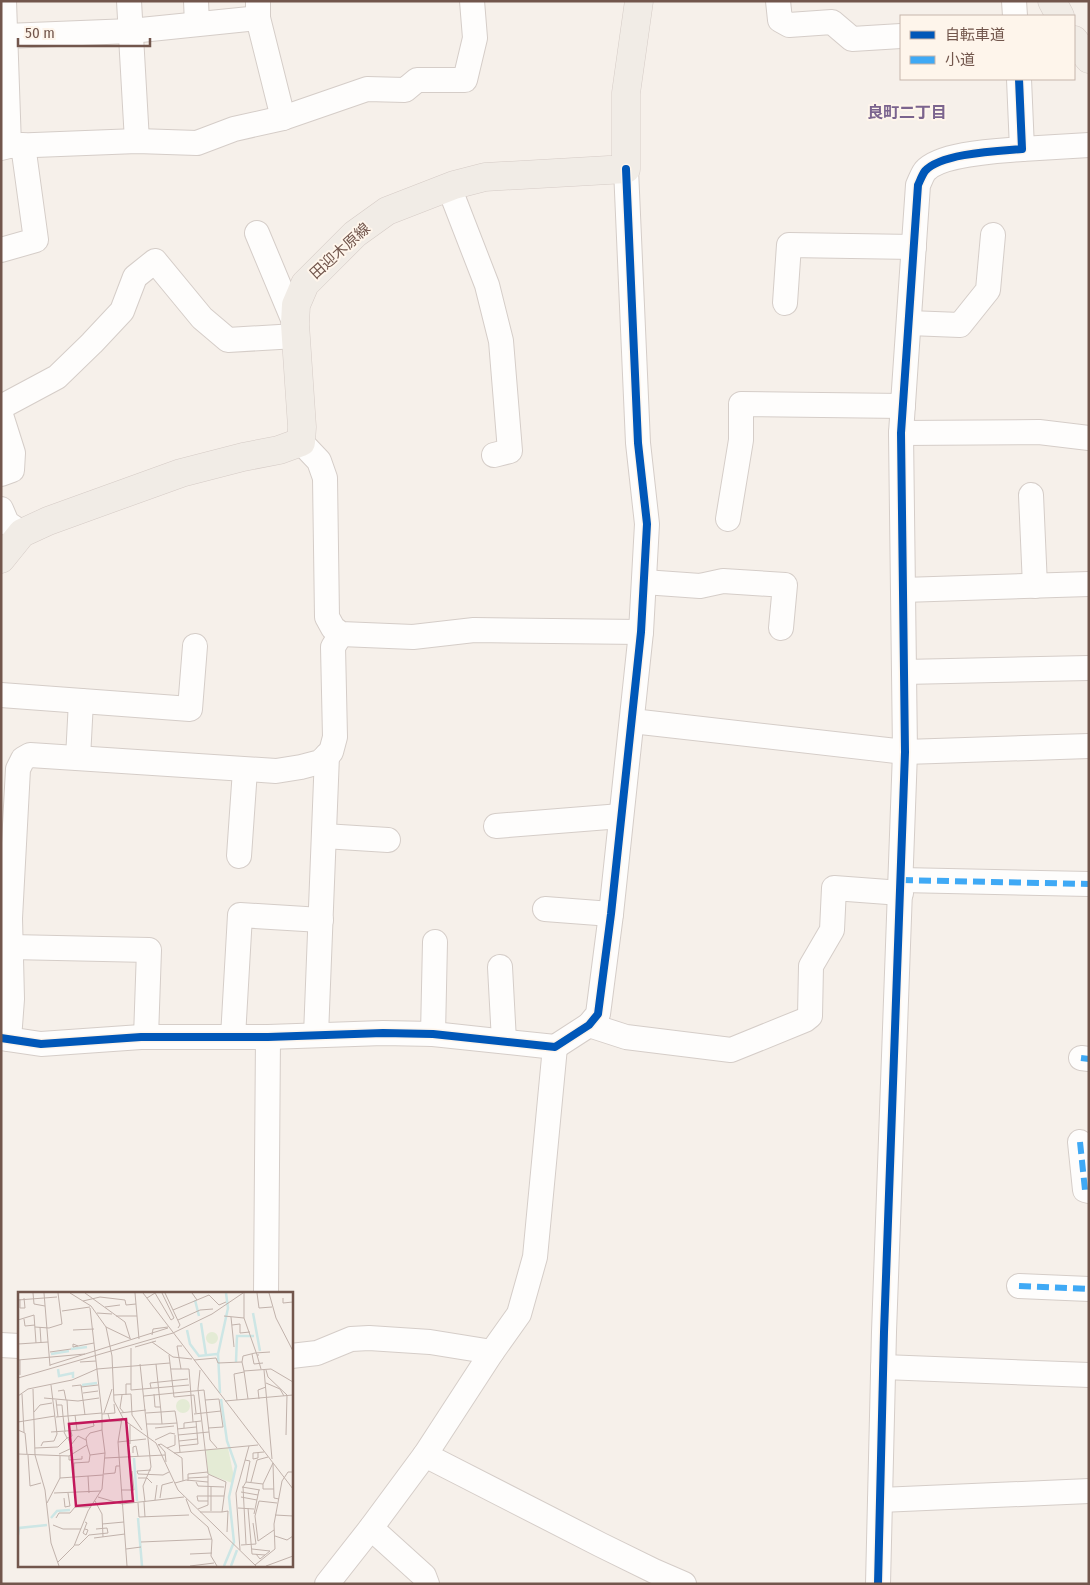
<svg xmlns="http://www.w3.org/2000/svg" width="1090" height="1585" font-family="'Fira Sans Condensed','Noto Sans JP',sans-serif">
  <rect width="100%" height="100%" fill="#f6f0ea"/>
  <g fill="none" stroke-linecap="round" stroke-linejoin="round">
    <defs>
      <g id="minor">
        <polyline points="4,1 9,146"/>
        <polyline points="129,1 137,141"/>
        <polyline points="196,1 197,24"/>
        <polyline points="778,1 780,20 789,25 832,22 852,39 901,36"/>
        <polyline points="1014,1 1015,16"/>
        <polyline points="258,2 258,18 283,118"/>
        <polyline points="6,36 131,31 258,18"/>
        <polyline points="1,148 9,146 137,141 197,143 234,129 283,118 367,89 405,90 417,80 465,80 475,38 472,1"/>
        <polyline points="1022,149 1089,145"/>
        <polyline points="449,187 487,285 501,341 510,451 494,455"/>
        <polyline points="257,233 295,324"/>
        <polyline points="1,250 36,240 23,145"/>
        <polyline points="785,303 789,245 914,247"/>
        <polyline points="909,323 960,325 988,290 993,235"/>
        <polyline points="1,407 57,377 92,343 122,311 135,277 155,261 202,318 228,340 296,336"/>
        <polyline points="1,415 13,453 12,470 1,474"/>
        <polyline points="901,433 1039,432 1089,438"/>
        <polyline points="301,442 319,461 325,478 327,617 333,628 341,634 413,637 474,630 641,632"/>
        <polyline points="1031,495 1035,586"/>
        <polyline points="1,509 7,523 22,533"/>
        <polyline points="728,519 741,440 741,404 903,406"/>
        <polyline points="644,582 700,586 723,581 785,585 781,628"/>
        <polyline points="903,590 1089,584"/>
        <polyline points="904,672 1089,668"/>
        <polyline points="1,695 190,709 195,646"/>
        <polyline points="632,721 905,752 1089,746"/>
        <polyline points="78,758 81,701"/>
        <polyline points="496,826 621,816"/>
        <polyline points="324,836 388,840"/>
        <polyline points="239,856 245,770"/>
        <polyline points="901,880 1089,884"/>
        <polyline points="545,909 611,914"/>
        <polyline points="11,947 149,950 146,1037"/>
        <polyline points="500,967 504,1041"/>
        <polyline points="589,1025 626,1037 731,1050 805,1020 810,1016 811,966 832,930 834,888 901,893"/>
        <polyline points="433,1034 435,942"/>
        <polyline points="316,1035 327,755"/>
        <polyline points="233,1037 240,915 321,920"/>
        <polyline points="1,1038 41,1044 141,1037 268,1037 383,1033 433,1034 555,1047 589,1025 598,1014 611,914 641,632 647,524 638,443 626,169"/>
        <polyline points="9,1039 12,999 10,918 18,769 23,759 30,755 276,771 301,767 320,762 331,752 335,737 333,647 341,634"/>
        <polyline points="1081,1058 1089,1059"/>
        <polyline points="1080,1142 1085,1190 1089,1191"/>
        <polyline points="1019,1286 1089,1289"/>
        <polyline points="266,1294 268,1037"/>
        <polyline points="1,1345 19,1346"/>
        <polyline points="291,1356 317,1353 351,1339 369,1338 430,1342 492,1352"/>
        <polyline points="883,1367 1089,1375"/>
        <polyline points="425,1455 601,1545 654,1571 684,1584"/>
        <polyline points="880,1500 1089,1491"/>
        <polyline points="371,1528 424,1576 427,1584"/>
        <polyline points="327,1584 371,1528 425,1455 492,1352 519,1314 535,1257 555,1047"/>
        <path d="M878,1584l6,-252 21,-580 -4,-319 17,-248c2,-4 4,-10 7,-14 16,-18 74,-20 97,-22l-3,-70"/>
      </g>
      <g id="major">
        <polyline points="1052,1 1060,16"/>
        <polyline points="1074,40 1089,59"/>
        <polyline points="1,559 22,533 48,521 181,473 243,457 279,450 301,442 302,427 295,324 296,305 305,284 355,234 387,211 454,185 485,177 626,169 626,93 639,1"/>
      </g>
    </defs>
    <use href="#minor" stroke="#d5cdc8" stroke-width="26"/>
    <use href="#major" stroke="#d5cbc6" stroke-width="29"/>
    <use href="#minor" stroke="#fefdfc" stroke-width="24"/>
    <use href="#major" stroke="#f1ece6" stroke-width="28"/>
    <g stroke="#3fa9f5" stroke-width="6" stroke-dasharray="12 6" stroke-linecap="butt">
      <polyline points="901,880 1089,884"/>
      <polyline points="1081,1058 1089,1059"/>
      <polyline points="1080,1142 1085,1190 1089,1191"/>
      <polyline points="1019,1286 1089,1289"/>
    </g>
    <defs>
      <g id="cycleway">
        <polyline points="1,1038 41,1044 141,1037 268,1037 383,1033 433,1034 555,1047 589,1025 598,1014 611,914 641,632 647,524 638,443 626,169"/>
        <path d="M878,1584l6,-252 21,-580 -4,-319 17,-248c2,-4 4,-10 7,-14 16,-18 74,-20 97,-22l-3,-70"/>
      </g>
    </defs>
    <use href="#cycleway" stroke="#fef5eb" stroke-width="11"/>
    <use href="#cycleway" stroke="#0057b8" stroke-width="8"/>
  </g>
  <g text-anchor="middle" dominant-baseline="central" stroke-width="4" stroke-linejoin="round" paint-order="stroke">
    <g font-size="15" fill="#72564c" stroke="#fef5eb">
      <text transform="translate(340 251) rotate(-42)">田迎木原線</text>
    </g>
    <g font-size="16" font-weight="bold" fill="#7b648e" stroke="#fef5eb">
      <text x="907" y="112">良町二丁目</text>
    </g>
  </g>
  <g transform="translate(18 1292)">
    <rect width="275" height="275" fill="#f6f0ea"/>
    <path d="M188 46a6 6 0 1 1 12 0a6 6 0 1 1-12 0ZM158 114a7 7 0 1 1 14 0a7 7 0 1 1-14 0ZM210,156l6,29 -2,6 -24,-9 -2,-24z" fill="#e4ebd5"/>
    <path fill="none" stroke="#cde6e5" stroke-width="2.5" d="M177,8l4,16M235,21l7,38M183,31l5,32M169,38l3,14 9,12 18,-2M53,57l16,-2M33,62l18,-3M218,70l1,-26h17M40,77l1,7 14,-3v5M64,93l15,-2M202,101l-2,-39 10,-46 -2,-15M203,107l6,42 9,25 -7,31 5,45 -10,24M116,166l3,43M33,226l6,-7 13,-1M120,226l4,48M0,243l1,-7 28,-3M213,274l6,-16"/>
    <path fill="none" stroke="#c1b2ab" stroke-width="1" d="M15,1l1,11 11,2M26,1l6,73M52,1l21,13 15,21 6,29 2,45 10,19 32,23 22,47 78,76M67,1l40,29 5,16M117,1l4,46M125,1l150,196M144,1l12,25 -3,2M147,1l15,32 -2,3M174,1l5,7 12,-5 10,10 7,-3M226,1v25l13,37M239,1l2,15 13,-1M251,1l7,25 17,33M129,6l8,-5 16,27M265,6v5l10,-1M2,7v9h5l-1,-10M0,8l39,-3M65,9l17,-4 25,3 1,5 10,-1M87,15l15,-2M72,16l12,106M155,18l24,-10M44,19l28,-4M79,21l15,1M98,24h21M206,24l20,2M213,25l3,30M6,27l1,7 10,-1M0,28l16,-5 2,28M160,28l22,-10 13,-1M214,33l8,-1v9l10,-1M17,35l14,1 13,-4 -4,-31M22,35l1,16M88,35l25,12M55,38l21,-1M134,43l1,-6 15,-2M134,50l21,15 19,2M0,52l30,-2M60,54l-5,-2v3l5,-1 16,-3M117,55l21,-6M113,56v42M32,60l21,-3M237,61l15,-1M234,62l2,10 9,-1M151,63l5,42 20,-2 2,18M241,63h-2l4,14M0,68l67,-6M2,68v15M176,68l22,-2 2,5 24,-1 1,-6 12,-3M62,70l16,-1M224,70l2,9 27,-2 22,13M122,72l11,103 -8,19 2,16M32,73l118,-37M153,77h18l4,53M163,77l-4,-23h5M246,78l8,89M248,78l2,7 19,18 -1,40M226,79l4,28M0,86l155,-45 39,-19 31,-21M248,91l14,6 4,7M54,94l9,-1 4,30M63,95l17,-2M133,96l-1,-5 38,-4M15,97l2,66M113,98l58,-5M40,99l6,-1 2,10M65,101l15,-2M4,102l2,38M136,102l1,13h5M96,103l17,-1 1,21 10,15M104,103l-2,13 4,5M108,103v-11h5M0,104l10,-7 44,-9 25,-11 73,-6M126,104l60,-6 6,50 7,8M26,106l34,3 21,-3M241,107l-1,-9 8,-3M38,108l2,17M49,108l1,16M187,108l14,-1 4,28 -15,1M219,108l-3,-26 10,-2M207,109l68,-6M39,113h5l1,11M16,120l6,-7 12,-2M86,121l8,-24M102,121l26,-3M128,121l15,-1 -5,-48M90,122l2,7h12M176,122l27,-3M57,123l2,15M45,124l2,16M50,124l2,15M38,125l46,-4M104,126l-4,24 9,124M0,130l37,-6M159,131l-2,-12 -14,1 1,12 15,-1 3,29M128,132h16M112,133v19M137,136l19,-2M166,136v-5l17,-2M159,137l19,-2M0,138l7,3 2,21M33,140l29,-2 14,-4 -1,-5M46,140l3,6 5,-2 -1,-5M160,143l31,-3M137,148l15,-7 5,1M161,149l18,-2M100,150l28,-3M140,152l7,8 1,10M53,153l7,-9 8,4M69,153l3,10 15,-2M140,153l3,-1 21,14 1,23M23,154l2,-4 11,-1 3,-7 -6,-49M161,154l19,-2 -2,-23M17,156l23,-1 9,-9M149,156l8,-3v-10M115,161v-6l3,-1 2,10M156,161l84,-8M240,161v5l-5,1v-6l11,-1M0,162l51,2 18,-11 -1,-7 4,-5 12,-3v-16l13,-1 -1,-9M41,162l13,-6 -4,-10M10,163l2,31 11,-3M17,163l10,35 6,53 8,23M51,164v4l13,-1v-3M87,166l60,-3M227,168l5,1 -4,21M133,178l-14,1 1,3 25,1 6,-3M86,182l11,-1 1,-7h4M70,184l1,17M56,185v-14l15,-1 1,-7M42,186l43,-3M120,186h9l5,5M170,186l20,-1M170,189v-7l20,-2M178,190l2,4 26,1M233,190l6,-22 11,-3M157,191l11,-3 22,2M245,192l10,-21 1,35 5,1M193,194v25M224,195l18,3M103,198h13l-2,-19M223,200l17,3M36,201l47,-2M179,204h27M179,204l1,5h10M80,205l24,7M223,205l16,3M46,206l1,9 5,-1 -2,-13M142,206l2,-13 11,-3M168,207l5,13 17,15 4,13 -1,16 6,10M137,208l2,-15M77,209l7,13 1,23M126,210l1,15M29,211l13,-25v-22M120,211l1,14 50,-2M104,212l62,-7M220,216l16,1M230,216l4,46 13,1M180,217l10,-4v-30M182,220h22l4,-30 -18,-8 -10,-85 2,-19M204,220l6,-1 -1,21M236,222l5,-24M257,223l18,1M38,226l3,-5h11l5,-6h16M84,232l22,-2M35,233l10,4h18M67,237l3,1 -2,5 -3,-2 3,-8 1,-2 -2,-1M256,238l-16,11 -3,-25 4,-15 18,2M257,244l12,4 6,-4M76,246l31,-4M123,250l71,-3M228,252l-3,-57 3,-5 17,2v5h11M57,253h4l10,-10 19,-2 -1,-5 -11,1M223,253l15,-1 -3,-21M108,257l15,-2M234,257l18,2 -10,8 -4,-5M222,258l-4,-57 13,-47M172,262l22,-1M40,270l16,-16 14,-35 14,-22 3,-36 -3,-23M237,273l20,-16 -1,-25 8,-43 6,-9h5M172,274l24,-3M248,274l27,-10"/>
    <path fill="#c2185b" fill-opacity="0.15" stroke="#c2185b" stroke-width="2.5" d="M108,127l7,82 -57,5 -7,-82z"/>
    <rect width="275" height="275" fill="none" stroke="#72564c" stroke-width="2.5"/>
  </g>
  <rect width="1090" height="1585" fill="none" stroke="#72564c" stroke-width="5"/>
  <rect x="900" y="15" width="175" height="65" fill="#fef5eb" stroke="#c6b5ab"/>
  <rect x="910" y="31" width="25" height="8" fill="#0057b8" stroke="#c6b5ab"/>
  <text x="945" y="40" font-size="15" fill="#72564c">自転車道</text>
  <rect x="910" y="56" width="25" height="8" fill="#3fa9f5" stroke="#c6b5ab"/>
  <text x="945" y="65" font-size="15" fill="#72564c">小道</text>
  <path d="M18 38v8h132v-8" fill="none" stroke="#72564c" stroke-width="2.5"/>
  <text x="25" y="38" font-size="15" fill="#72564c" stroke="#fef5eb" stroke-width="4" paint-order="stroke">50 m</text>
</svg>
